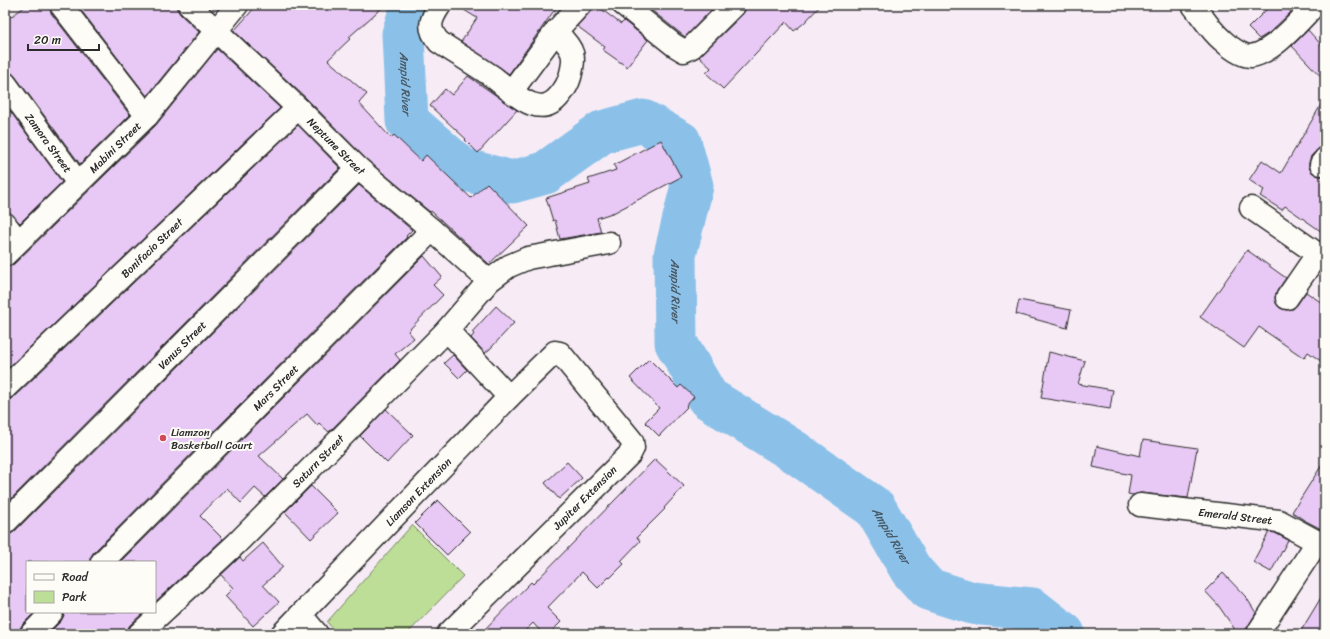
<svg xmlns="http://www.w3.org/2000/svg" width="1330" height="639" font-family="Sriracha,sans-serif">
  <rect width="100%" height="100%" fill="#f7ecf6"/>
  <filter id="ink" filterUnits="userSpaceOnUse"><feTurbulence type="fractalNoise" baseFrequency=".025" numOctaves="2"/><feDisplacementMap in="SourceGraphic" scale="8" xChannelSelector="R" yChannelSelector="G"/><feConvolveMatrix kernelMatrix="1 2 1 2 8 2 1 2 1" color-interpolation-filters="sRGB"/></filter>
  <g filter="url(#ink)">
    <polygon fill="#bdde97" stroke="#748461" points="412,525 463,576 407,634 337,634 327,622"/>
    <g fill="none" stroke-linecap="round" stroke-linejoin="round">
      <path stroke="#8bc1e9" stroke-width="43" id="s1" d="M412,5l-9,29 4,87 55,48 50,13 33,-9 57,-41 41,-11 37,21 12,44 -17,69 1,88 32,55 87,54 80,56 36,62 17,19 44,14 60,6 32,25"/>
    </g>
    <g fill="#e8c8f5" stroke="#2b2b2b">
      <polygon points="27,5 49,5 51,13 130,115 80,164 15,76 8,71 5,68 5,21"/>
      <polygon points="77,5 177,5 177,9 180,14 199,32 147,96"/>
      <polygon points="257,5 385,5 349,37 351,38 328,60 367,94 359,103 391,138 394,135 421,161 426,155 471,198 487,183 529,226 489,264 431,211 430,212 366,159 307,99 234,31"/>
      <polygon points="456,5 558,5 509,74 461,42 477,18"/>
      <polygon points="592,5 596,5 621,24 624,21 648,40 627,67 603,50 605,47 577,26 589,13 592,8"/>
      <polygon points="645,5 716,5 685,37"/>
      <polygon points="746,5 821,5 804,23 794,31 786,22 723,89 706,73 711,68 699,57 743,14 746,9"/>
      <polygon points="1271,5 1284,5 1291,12 1269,33 1259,39 1248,28"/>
      <polygon points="1308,30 1325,49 1325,81 1292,46"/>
      <polygon points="217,49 280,108 5,371 5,267 8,267 14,264 156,125"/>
      <polygon points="468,76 517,110 478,153 465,140 466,139 430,106 445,89 452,95"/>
      <polygon points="1325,98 1325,147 1320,148 1316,151 1311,156 1309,163 1309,168 1313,173 1319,176 1325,176 1325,234 1285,206 1282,210 1260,196 1264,190 1249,180 1262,160 1281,173"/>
      <polygon points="5,104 62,182 20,223 10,213 5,212"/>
      <polygon points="298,125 340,168 5,505 5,400 8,400 14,397"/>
      <polygon points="661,140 681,177 615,212 597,218 601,232 560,239 555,220 553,221 546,198 590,184 588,179 616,170 614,165"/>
      <polygon points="359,185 412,230 406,236 407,237 93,553 90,558 90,562 27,562 27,612 35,612 22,625 19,631 19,634 5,634 5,535 9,535 14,532"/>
      <polygon points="1247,250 1286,278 1277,291 1275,297 1276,303 1280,308 1286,310 1293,309 1297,305 1306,292 1325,305 1325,364 1308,352 1304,358 1259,327 1244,348 1200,317"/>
      <polygon points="424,256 442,277 433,285 443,295 408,331 414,338 395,354 400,360 329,432 319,423 317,425 307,414 259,456 283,479 265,497 255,488 241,503 227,488 200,516 223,539 155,602 155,562 120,562"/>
      <polygon points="1019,300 1071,310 1067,328 1016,314"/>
      <polygon points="496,306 514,323 490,349 485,353 471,338 474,334 472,332"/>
      <polygon points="1049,352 1085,361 1078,384 1113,390 1110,409 1041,398"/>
      <polygon points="453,355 467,370 459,378 444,363"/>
      <polygon points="649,359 678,388 681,385 694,397 686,406 687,407 659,436 645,422 659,408 630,378"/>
      <polygon points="386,409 413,435 387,463 360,436"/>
      <polygon points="1143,440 1197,448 1188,498 1141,493 1133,495 1128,494 1131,475 1093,467 1097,446 1140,456"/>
      <polygon points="655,459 684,486 664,508 665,509 637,537 640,541 621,561 624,564 610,578 609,577 598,588 582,572 547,608 561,622 549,634 543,634 533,623 522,634 480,634 531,582 533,584"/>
      <polygon points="1325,460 1325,531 1304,520 1292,512"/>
      <polygon points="567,462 582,478 559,499 545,483"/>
      <polygon points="311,486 338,513 311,539 285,512"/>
      <polygon points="438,500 470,532 447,555 415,523"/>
      <polygon points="1269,532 1275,533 1288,540 1271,572 1253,562"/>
      <polygon points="263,543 283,567 263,585 279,602 253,626 225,596 233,588 221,575 240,557 243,561"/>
      <polygon points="1223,573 1246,597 1256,613 1247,628 1238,634 1218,605 1205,591"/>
      <polygon points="1325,591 1325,634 1299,634"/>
      <polygon points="64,612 144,612 130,625 127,630 127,634 48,634 61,621 64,615"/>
    </g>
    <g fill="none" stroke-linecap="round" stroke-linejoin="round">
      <defs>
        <g id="minor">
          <polyline points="61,5 147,116"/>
          <path id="s2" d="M189,5l109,103 60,60 74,62 57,51"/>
          <path d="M440,5c-10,15 -13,23 -1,37 18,12 37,23 54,35 19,14 46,45 67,18 5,-6 8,-11 10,-18 7,-25 2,-27 -14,-46"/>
          <polyline points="624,5 674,45 684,51 692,47 734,5"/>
          <path d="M1193,5c9,11 18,26 29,35 6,6 21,17 29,16 22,-3 49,-36 64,-51"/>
          <path id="s3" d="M5,83l73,100"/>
          <polyline points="511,92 556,31 580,5"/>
          <polyline points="1321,164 1325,159"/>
          <polyline points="1251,208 1325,259"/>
          <polyline points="5,224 18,241"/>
          <path id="s4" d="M5,255l142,-139 90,-111"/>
          <polyline points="1287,298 1318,253"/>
          <polyline points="447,330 509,397"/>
          <path id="s5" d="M5,388l293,-280"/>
          <path id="s6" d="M1140,505l139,16 46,25"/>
          <path id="s7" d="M5,523l353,-355"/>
          <path id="s8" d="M102,562l330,-332"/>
          <polyline points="301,615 317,634"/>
          <polyline points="1259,631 1318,541"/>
          <polyline points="31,634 52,612"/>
          <path id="s9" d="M139,634l98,-91 87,-88 123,-125 42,-49 20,-15 19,-8 81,-15"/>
          <path id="s10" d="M282,634l227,-237 44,-43 2,-2 5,1 72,88 1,7 -3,6 -182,180"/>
        </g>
      </defs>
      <use href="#minor" stroke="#2b2b2b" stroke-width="25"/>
      <use href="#minor" stroke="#fdfcf7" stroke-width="22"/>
    </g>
  </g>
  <circle fill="#d1495b" stroke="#fdfcf7" stroke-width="1.5" cx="163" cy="438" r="4"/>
  <g text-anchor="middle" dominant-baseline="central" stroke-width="4" stroke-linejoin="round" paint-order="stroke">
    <g font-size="11" fill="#2b2b2b" stroke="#fdfcf7">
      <text stroke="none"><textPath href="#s3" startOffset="74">Zamora Street</textPath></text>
      <text stroke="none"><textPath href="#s2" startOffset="204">Neptune Street</textPath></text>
      <text stroke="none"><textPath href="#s4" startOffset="154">Mabini Street</textPath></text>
      <text stroke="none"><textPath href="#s5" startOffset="203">Bonifacio Street</textPath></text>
      <text stroke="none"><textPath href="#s7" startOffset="251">Venus Street</textPath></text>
      <text stroke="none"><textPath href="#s8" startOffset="246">Mars Street</textPath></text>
      <text stroke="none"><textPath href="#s9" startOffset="249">Saturn Street</textPath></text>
      <text stroke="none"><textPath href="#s10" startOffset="197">Liamson Extension</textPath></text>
      <text transform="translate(585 498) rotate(-45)">Jupiter Extension</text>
      <text stroke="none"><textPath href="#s6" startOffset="96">Emerald Street</textPath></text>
    </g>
    <g font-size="11" fill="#2b2b2b" stroke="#fdfcf7" text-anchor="start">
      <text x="171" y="432">Liamzon<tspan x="171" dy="13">Basketball Court</tspan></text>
    </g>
    <g font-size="12" font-style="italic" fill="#485864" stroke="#fdfcf7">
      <text stroke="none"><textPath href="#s1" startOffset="80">Ampid River</textPath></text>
      <text stroke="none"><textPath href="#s1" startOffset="584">Ampid River</textPath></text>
      <text stroke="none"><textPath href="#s1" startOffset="932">Ampid River</textPath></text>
    </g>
  </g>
  <rect width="1330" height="639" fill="none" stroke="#fdfcf7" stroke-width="20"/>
  <rect x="10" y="10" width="1310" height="619" fill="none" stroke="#2b2b2b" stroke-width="1.5" filter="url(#ink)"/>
  <rect x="26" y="561" width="130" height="52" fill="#fdfcf7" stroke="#a9a8a5"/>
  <rect x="34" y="574" width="20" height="6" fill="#fdfcf7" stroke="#a9a8a5"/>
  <text x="62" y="581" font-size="12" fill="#2b2b2b">Road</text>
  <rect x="34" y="591" width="20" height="12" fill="#bdde97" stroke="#a9a8a5"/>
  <text x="62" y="601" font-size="12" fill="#2b2b2b">Park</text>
  <path d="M28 44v6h71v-6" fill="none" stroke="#2b2b2b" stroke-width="2"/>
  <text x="34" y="44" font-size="12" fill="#2b2b2b" stroke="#fdfcf7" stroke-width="3" paint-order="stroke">20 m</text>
</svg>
